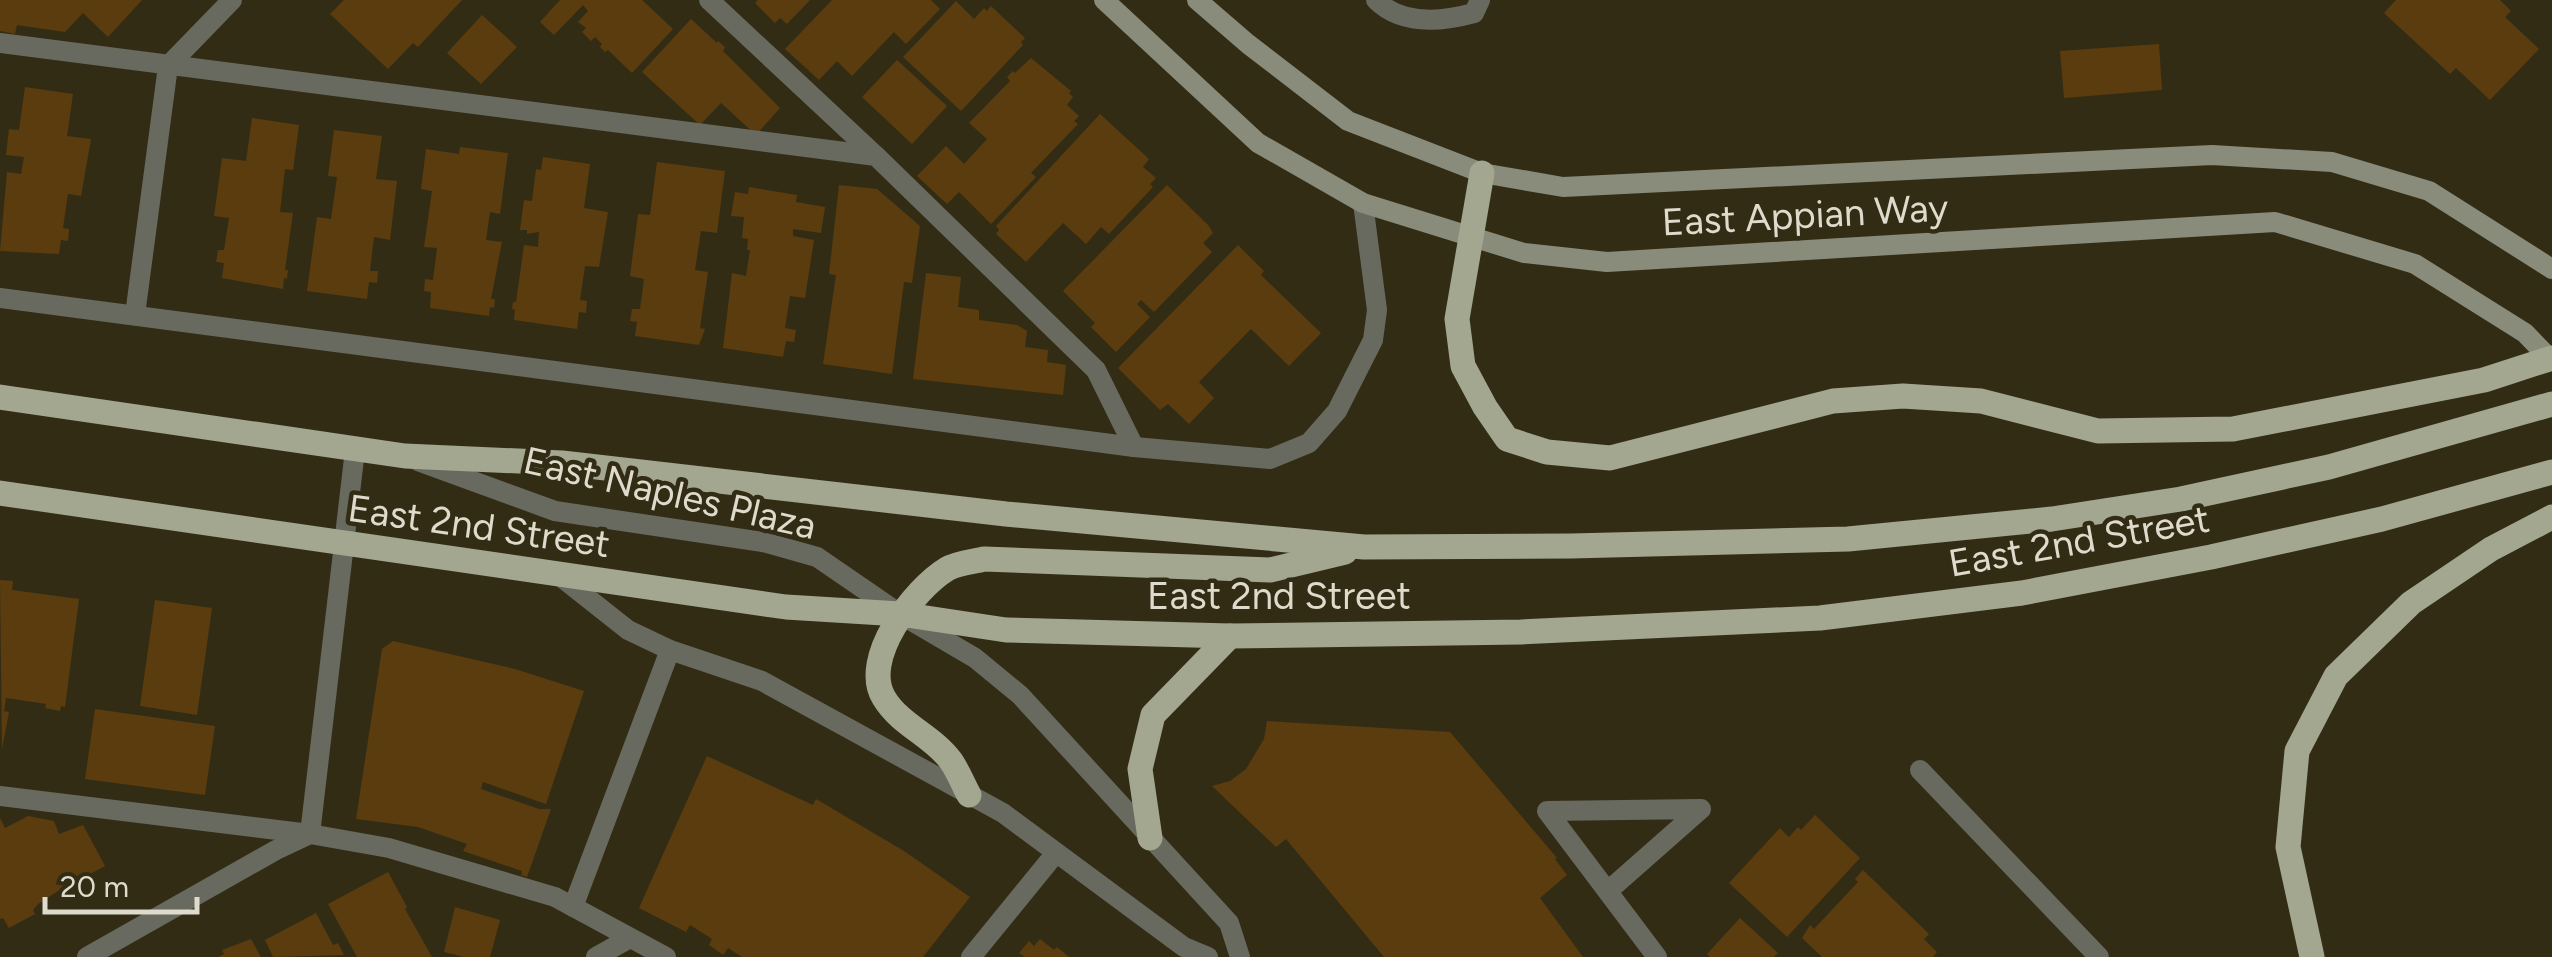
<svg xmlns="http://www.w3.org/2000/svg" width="2552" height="957" font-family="Figtree,sans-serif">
  <rect width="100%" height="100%" fill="#332c15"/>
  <g fill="#5a3c0f">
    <polygon points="0,0 142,0 108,37 83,13 65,32 17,25 15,34 0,31"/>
    <polygon points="344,0 462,0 418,47 413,43 388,69 330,14"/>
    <polygon points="560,0 642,0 673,29 632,73 608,50 605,52 600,47 602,44 595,37 591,41 582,32 586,28 578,22 588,11 583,5 554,35 540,22"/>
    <polygon points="758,0 810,0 787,24 780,18 775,23 755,3"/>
    <polygon points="832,0 931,0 940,9 906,44 894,32 852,76 837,61 819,80 785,49"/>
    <polygon points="2396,0 2500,0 2511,11 2505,17 2539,49 2490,100 2456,68 2450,74 2384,13"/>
    <polygon points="956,1 974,19 984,8 987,11 991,6 1025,38 1021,42 1023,45 961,111 903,57"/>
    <polygon points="482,15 517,47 481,84 447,53"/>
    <polygon points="691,19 717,43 718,41 725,47 723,51 780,108 756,135 721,103 700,125 642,72"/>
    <polygon points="2159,44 2162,90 2064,98 2060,51"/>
    <polygon points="1031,58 1071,91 1069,93 1073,97 1067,105 1079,116 1074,121 1078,124 1031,173 1036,177 991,224 959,192 947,204 917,176 946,146 964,164 987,139 969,123 1010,81 1007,77 1013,71 1015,73"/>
    <polygon points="897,60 947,106 912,144 862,97"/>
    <polygon points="25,87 73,94 67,136 91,139 81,196 68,194 63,228 69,229 68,241 61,240 59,254 0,251 7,172 21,174 24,157 6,155 9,129 19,130"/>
    <polygon points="1100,114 1149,159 1143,167 1156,178 1150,184 1153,187 1109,234 1101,227 1086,244 1063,223 1026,262 996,234 999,230 996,226"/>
    <polygon points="252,118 299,125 293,170 285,169 280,212 293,213 285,270 288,270 287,279 284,278 283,289 222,278 224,263 216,262 218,250 224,250 229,218 214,216 222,158 246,161"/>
    <polygon points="334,130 382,136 376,179 397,181 390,240 374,237 370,271 378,271 377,283 369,282 367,299 307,291 317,217 331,219 337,177 328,176"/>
    <polygon points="460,147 508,153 500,214 490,212 486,240 502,242 491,299 495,299 494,308 490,307 489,316 430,308 431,292 424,291 425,279 433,280 437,248 424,247 432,191 421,189 426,149 459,154"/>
    <polygon points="543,157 590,164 584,208 608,212 599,267 585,266 580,300 587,301 586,313 579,312 577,329 514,320 515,310 512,309 513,302 516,302 524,245 538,247 539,232 527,234 527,230 520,230 524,200 532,201 536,169 541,170"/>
    <polygon points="657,162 725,171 717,233 701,231 695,270 708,272 700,328 705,329 699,345 635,336 637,322 630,321 632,309 640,309 644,279 630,276 638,214 650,215"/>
    <polygon points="839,185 877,189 920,226 912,283 904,282 892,374 823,364 836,275 829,274"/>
    <polygon points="1167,185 1208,225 1213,233 1203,243 1212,252 1154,312 1141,300 1137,304 1150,317 1116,352 1091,327 1095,323 1063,291"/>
    <polygon points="749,187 797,195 796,202 825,207 821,233 793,229 793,236 814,240 805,298 790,296 785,328 796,330 794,342 786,341 783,357 723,348 732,273 746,276 750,250 747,250 748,239 742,238 744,217 731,216 735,192 748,194"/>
    <polygon points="1238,245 1264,271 1261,275 1321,333 1289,366 1251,329 1199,382 1214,398 1189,424 1168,404 1160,410 1118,368"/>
    <polygon points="926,273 961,277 958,307 979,310 979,320 1017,325 1027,331 1025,347 1048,350 1047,362 1066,365 1063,395 913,379"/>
    <polygon points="0,580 13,581 12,590 79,599 65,707 61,706 60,711 45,708 46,704 6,698 4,711 9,712 2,749"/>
    <polygon points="155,600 212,608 197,715 140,706"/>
    <polygon points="393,641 515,669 584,691 546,804 483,782 481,789 539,809 551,809 527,877 521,875 522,871 463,851 467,844 418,827 356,819 382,649"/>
    <polygon points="95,709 215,726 205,795 85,779"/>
    <polygon points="1267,721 1450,732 1557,858 1555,859 1567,875 1540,898 1583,957 1384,957 1286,839 1276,847 1212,786 1230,781 1246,769 1264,739"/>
    <polygon points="707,756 813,805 816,799 904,851 970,897 923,957 742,957 728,948 723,955 709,945 712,939 690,925 686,932 639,908"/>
    <polygon points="1815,815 1860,858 1787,937 1729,883 1780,828 1789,837 1798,827 1801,830"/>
    <polygon points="28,816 54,821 59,834 83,825 105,866 58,891 38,904 33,910 35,914 9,928 3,918 0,919 0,818 5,828"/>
    <polygon points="1863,870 1929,934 1924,939 1937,952 1933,957 1822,957 1802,938 1810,925 1814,929 1858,882 1855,879"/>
    <polygon points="388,872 407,907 405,909 432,957 357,957 328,904"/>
    <polygon points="455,907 500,920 490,957 464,957 444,952"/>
    <polygon points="316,913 333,945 338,943 344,955 273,957 265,940"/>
    <polygon points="1740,918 1778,953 1774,957 1710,957 1707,954"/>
    <polygon points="251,939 261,957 218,957 224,954 222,950"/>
    <polygon points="1040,939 1054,950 1057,947 1069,957 1025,957 1019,953 1029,941 1034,946"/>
  </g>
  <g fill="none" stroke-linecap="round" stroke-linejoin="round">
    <g stroke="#686a5f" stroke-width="20">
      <path d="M1376,0c26,26 65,22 98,13l6,-13"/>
      <polyline points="0,43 876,156 1096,370 1134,447"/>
      <polyline points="0,796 310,834 389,848 555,897 666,957"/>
      <polyline points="1608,891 1701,809 1547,811 1657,957"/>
      <polyline points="573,907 670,650"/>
      <polyline points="596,957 630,938"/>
    </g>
    <g stroke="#686a5f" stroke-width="20">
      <polyline points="709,0 876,156"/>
      <polyline points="0,298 1134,447 1270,459 1309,443 1337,411 1373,340 1377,310 1363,203"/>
      <polyline points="135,315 168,66 232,0"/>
      <polyline points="1920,770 2099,957"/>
      <polyline points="87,957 276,850 310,834 355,450"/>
      <polyline points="971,957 1055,854"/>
    </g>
    <g stroke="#686a5f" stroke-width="20">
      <polyline points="418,461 555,511 763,542 817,557 900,614 975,658 1020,695 1229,923 1240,957"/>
      <polyline points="561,577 628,630 670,650 762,681 1003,813 1184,947 1208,957"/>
    </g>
    <g stroke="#8a8c7b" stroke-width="20">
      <polyline points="1104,0 1258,143 1363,203 1524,253 1607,262 2275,222 2415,264 2525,333 2552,361"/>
      <polyline points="1197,0 1248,44 1348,121 1482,173 1563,187 2212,155 2332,162 2429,191 2552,269"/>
    </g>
    <g stroke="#a3a790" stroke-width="25">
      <polyline points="1482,173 1457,319 1463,366 1485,407 1507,439 1547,452 1610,458 1833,401 1903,396 1981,401 2098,431 2233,429 2484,380 2552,358"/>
      <polyline points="0,397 405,456 562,463 1006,514 1364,547 1571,546 1848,539 2052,519 2181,499 2329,467 2552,404"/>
      <polyline points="0,493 786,607 900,614 1006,630 1230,636 1521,632 1820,618 2022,593 2211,557 2382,519 2552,472"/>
      <path d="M969,795c-6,-11 -11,-24 -18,-34 -18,-25 -51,-36 -67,-63 -24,-39 30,-109 63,-129 10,-6 25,-7 37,-10l286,11 75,-18"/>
      <polyline points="1150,838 1140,769 1153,715 1230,636"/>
      <polyline points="2312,957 2288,847 2297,751 2336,676 2411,603 2491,549 2552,517"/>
    </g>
  </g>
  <g text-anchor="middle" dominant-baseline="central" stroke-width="9" stroke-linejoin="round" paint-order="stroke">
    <g font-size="38" fill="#dedacc" stroke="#332c15">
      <text transform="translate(1805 215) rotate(-3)">East Appian Way</text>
      <text transform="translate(670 493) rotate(13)">East Naples Plaza</text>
      <text transform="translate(479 526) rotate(8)">East 2nd Street</text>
      <text transform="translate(2079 541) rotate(-10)">East 2nd Street</text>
      <text x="1279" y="596">East 2nd Street</text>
    </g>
  </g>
  <path d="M45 897v15h152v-15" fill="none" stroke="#dedacc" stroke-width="5"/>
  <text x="60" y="897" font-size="30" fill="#dedacc" stroke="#332c15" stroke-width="8" paint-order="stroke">20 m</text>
</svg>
